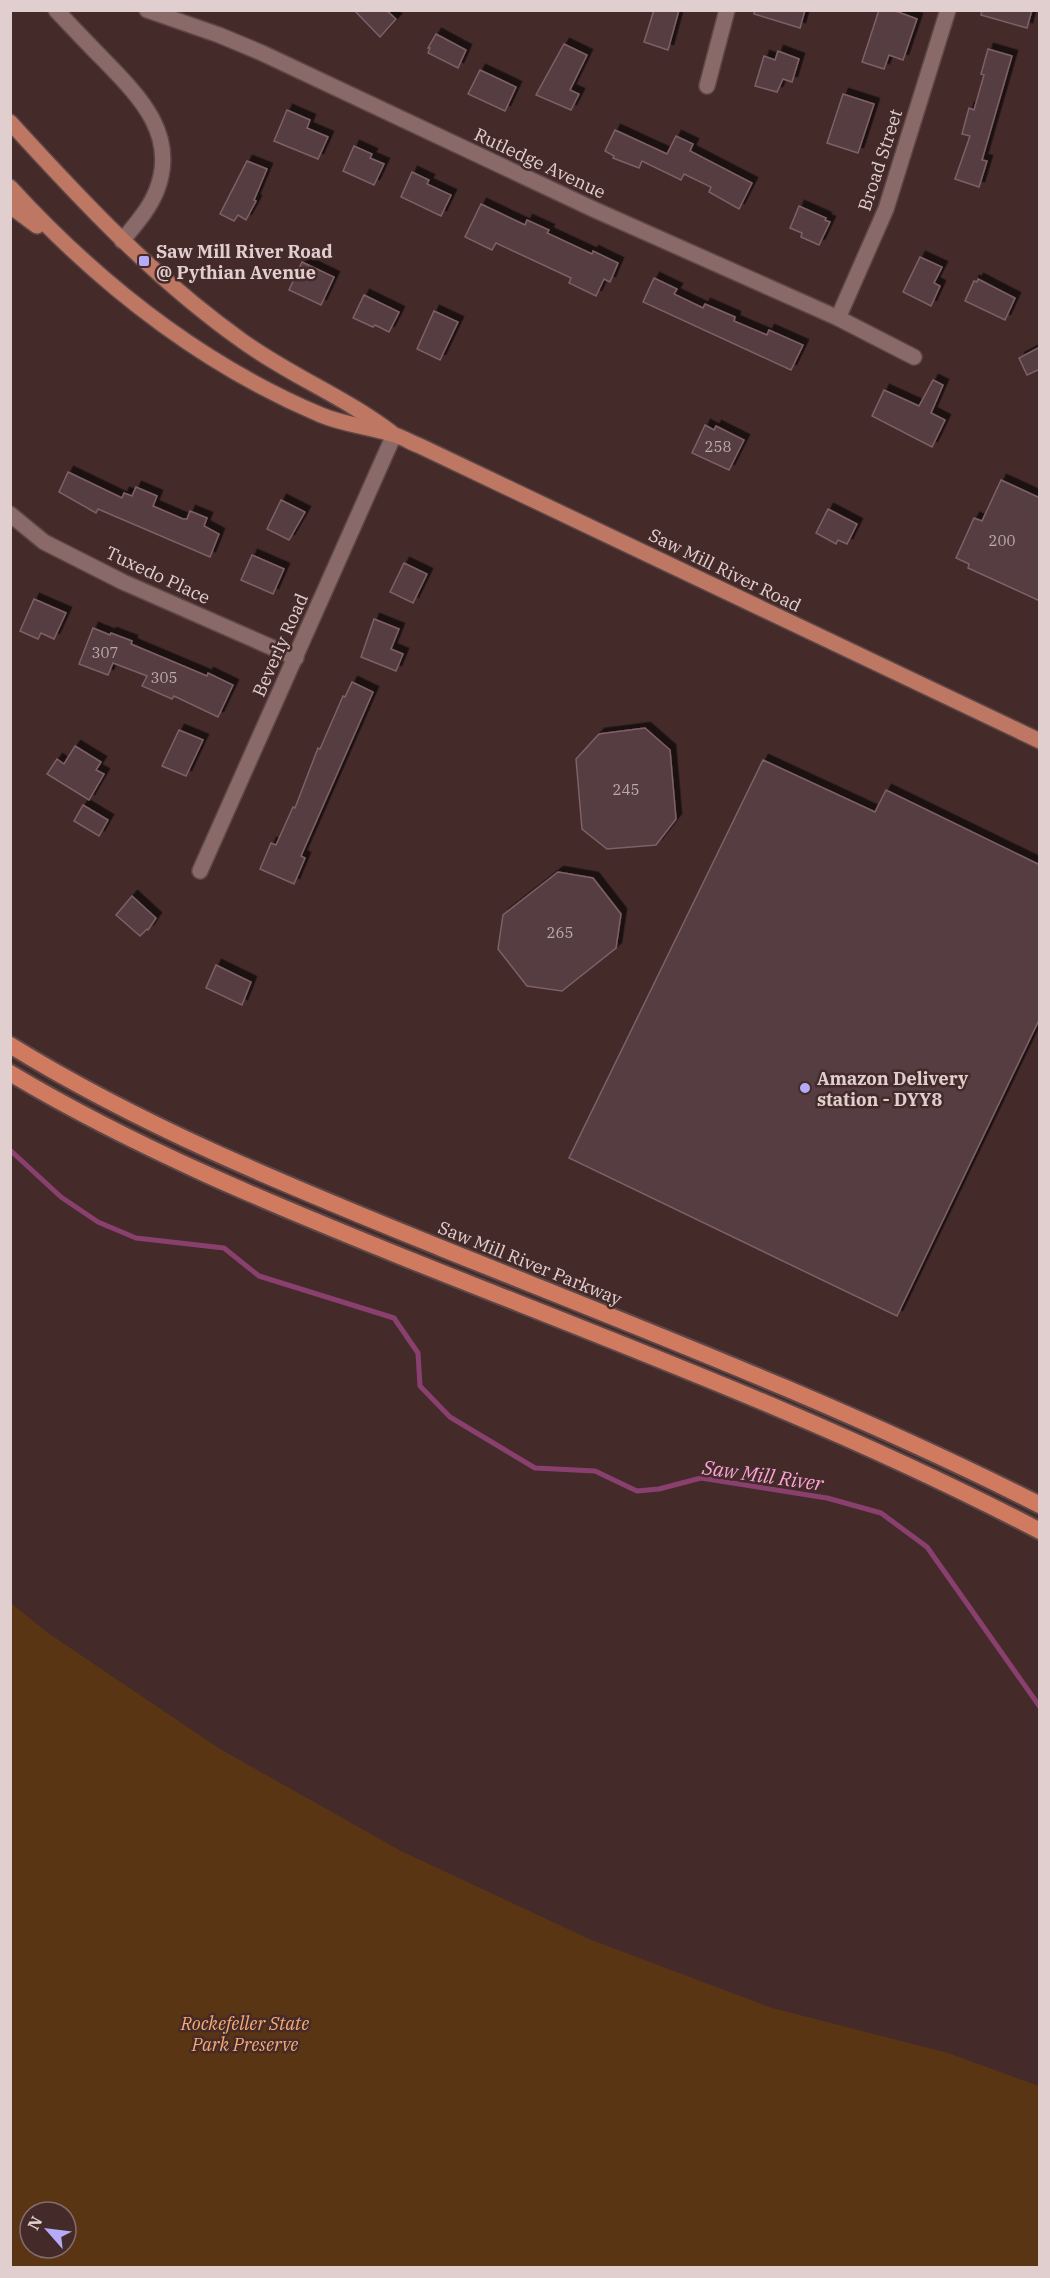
<svg xmlns="http://www.w3.org/2000/svg" width="1050" height="2278" font-family="'IBM Plex Serif',serif">
  <defs>
    <filter id="shadow"><feDropShadow dx="5.5" dy="-5.5" stdDeviation="0" flood-color="#0009"/></filter>
  </defs>
  <rect width="100%" height="100%" fill="#452a2a"/>
  <path fill="#5a3514" fill-rule="evenodd" d="M11,1603l37,30 172,116 181,102 188,88 183,69 176,45 91,33v181h-1028zM30,2212h36v36h-36z"/>
  <g fill="none" stroke-linecap="round" stroke-linejoin="round">
    <polyline stroke="#8a406f" stroke-width="5" points="10,1150 61,1197 98,1222 136,1238 224,1248 259,1276 394,1318 418,1353 420,1386 450,1417 535,1468 595,1471 637,1491 659,1489 701,1478 827,1498 881,1513 927,1547 1040,1707"/>
  </g>
  <g fill="#573c42" stroke="#7d6067" stroke-width="1.5" filter="url(#shadow)">
    <polygon points="354,10 386,10 396,19 380,37"/>
    <polygon points="654,10 679,10 668,50 644,42"/>
    <polygon points="754,10 805,10 800,28 754,14"/>
    <polygon points="879,10 893,10 917,19 903,60 889,55 884,69 862,62"/>
    <polygon points="982,10 1032,10 1027,28 981,15"/>
    <polygon points="436,34 466,50 458,68 428,53 430,48 428,48"/>
    <polygon points="564,44 587,55 570,90 579,94 571,110 536,95"/>
    <polygon points="988,49 1012,56 982,160 987,161 979,187 955,179 970,136 962,134 969,108 974,110 984,75 981,74"/>
    <polygon points="778,51 799,59 792,82 783,79 777,92 755,86 764,56 775,60"/>
    <polygon points="480,70 516,87 505,111 468,94"/>
    <polygon points="843,94 874,104 858,153 827,143"/>
    <polygon points="287,110 310,120 307,128 328,137 318,159 274,141"/>
    <polygon points="615,130 667,154 676,136 693,144 690,151 752,183 739,209 709,192 711,187 684,174 681,180 642,161 639,168 613,158 614,156 605,151"/>
    <polygon points="354,146 372,154 370,158 384,164 374,185 343,171"/>
    <polygon points="247,161 267,169 254,200 256,201 246,220 238,215 234,221 220,214"/>
    <polygon points="412,172 429,180 427,184 451,195 441,216 401,197"/>
    <polygon points="481,204 525,225 527,220 549,230 547,233 592,254 593,251 618,263 610,282 604,279 596,296 569,283 571,278 496,243 492,250 465,237"/>
    <polygon points="799,206 826,218 825,220 830,222 819,245 801,237 802,233 790,228"/>
    <polygon points="920,257 942,267 934,283 940,286 931,306 903,292"/>
    <polygon points="302,262 334,277 321,305 289,290"/>
    <polygon points="654,278 677,289 674,294 703,308 705,304 735,317 734,321 767,335 769,330 803,345 791,370 643,302"/>
    <polygon points="978,279 1015,298 1005,320 965,301 974,281 977,282"/>
    <polygon points="364,295 399,312 389,332 375,325 373,327 353,318"/>
    <polygon points="434,311 458,322 440,360 417,349"/>
    <polygon points="1040,347 1040,369 1027,375 1019,358"/>
    <polygon points="933,380 943,385 931,413 945,420 932,447 872,416 884,390 919,406"/>
    <polygon points="705,425 714,430 716,426 744,440 729,470 692,453"/>
    <polygon points="68,472 122,498 124,493 132,496 136,487 157,496 153,506 183,519 187,519 190,511 207,518 204,526 219,534 210,557 98,509 96,513 59,492"/>
    <polygon points="1001,480 1040,498 1040,601 968,568 969,564 956,558 974,518 982,521"/>
    <polygon points="281,500 305,512 289,540 267,529"/>
    <polygon points="828,509 857,524 847,544 838,540 836,544 816,533"/>
    <polygon points="252,555 284,569 273,594 241,580"/>
    <polygon points="404,563 427,574 413,603 390,592"/>
    <polygon points="34,599 66,613 54,639 41,633 38,639 20,631"/>
    <polygon points="374,619 399,629 391,649 403,654 396,671 361,657"/>
    <polygon points="93,628 110,635 111,633 132,641 131,644 207,676 208,673 233,685 218,717 174,696 172,699 142,686 147,676 113,663 108,675 79,664"/>
    <polygon points="352,682 373,692 301,856 305,858 294,884 260,869 271,843 276,845 293,807 295,808 318,748 320,749 343,696 345,697"/>
    <polygon points="645,728 670,750 676,819 656,845 607,849 582,829 576,759 599,734"/>
    <polygon points="179,730 203,740 186,776 162,766"/>
    <polygon points="75,746 101,762 96,770 104,774 89,800 47,774 57,759 64,764"/>
    <polygon points="763,760 875,812 886,790 1040,865 1040,1018 897,1316 569,1158"/>
    <polygon points="83,805 108,820 99,836 74,821"/>
    <polygon points="558,872 593,878 621,914 616,948 562,991 527,986 498,949 503,915"/>
    <polygon points="132,896 156,918 148,930 147,929 140,936 116,915"/>
    <polygon points="216,965 251,982 242,1005 206,988"/>
  </g>
  <g fill="none" stroke-linecap="round" stroke-linejoin="round">
    <defs>
      <g id="minor">
        <polyline points="147,10 219,35 262,53 593,209 838,318 914,357"/>
        <polyline points="707,86 727,10"/>
        <polyline points="838,318 886,209 948,10"/>
        <polyline points="10,514 44,542 123,582 296,658"/>
        <polyline points="200,871 394,435"/>
      </g>
      <path id="tertiary" d="M56,10c16,17 32,34 48,50 36,37 75,76 52,132 -8,19 -22,34 -34,49"/>
      <g id="primary">
        <path d="M10,122c72,79 144,156 231,218 48,35 104,57 151,93"/>
        <path d="M10,187c88,96 190,177 311,228 24,10 50,12 74,20 9,3 17,8 25,11l620,295"/>
        <polyline points="10,206 37,226"/>
      </g>
      <g id="trunk">
        <path d="M10,1045c136,84 284,143 431,203 201,81 405,159 599,257"/>
        <path d="M10,1073c127,76 264,132 400,187 212,85 428,165 630,271"/>
      </g>
    </defs>
    <use href="#minor" stroke="#5d4747" stroke-width="18"/>
    <use href="#tertiary" stroke="#5d4747" stroke-width="18"/>
    <use href="#primary" stroke="#5d4747" stroke-width="18"/>
    <use href="#trunk" stroke="#5d4747" stroke-width="20"/>
    <use href="#minor" stroke="#896a69" stroke-width="15"/>
    <use href="#tertiary" stroke="#896a69" stroke-width="15"/>
    <use href="#primary" stroke="#be7762" stroke-width="15"/>
    <use href="#trunk" stroke="#d07b60" stroke-width="16"/>
  </g>
  <g fill="#b4acf9" stroke="#452a2a" stroke-width="2">
    <rect x="138" y="255" width="12" height="12" rx="3"/>
    <circle cx="805" cy="1088" r="6"/>
  </g>
  <g text-anchor="middle" dominant-baseline="central" stroke-width="5" stroke-linejoin="round" paint-order="stroke">
    <g font-size="15" fill="#beaaac">
      <text x="718" y="446">258</text>
      <text x="1002" y="540">200</text>
      <text x="105" y="652">307</text>
      <text x="164" y="677">305</text>
      <text x="626" y="789">245</text>
      <text x="560" y="932">265</text>
    </g>
    <g font-size="18" fill="#e1cfcf" stroke="#452a2a">
      <text transform="translate(880 160) rotate(-72)">Broad Street</text>
      <text transform="translate(540 163) rotate(25)">Rutledge Avenue</text>
      <text transform="translate(725 570) rotate(26)">Saw Mill River Road</text>
      <text transform="translate(158 575) rotate(25)">Tuxedo Place</text>
      <text transform="translate(280 645) rotate(-66)">Beverly Road</text>
      <text transform="translate(530 1263) rotate(22)">Saw Mill River Parkway</text>
    </g>
    <g font-size="18" font-weight="bold" fill="#e1cfcf" stroke="#452a2a" text-anchor="start">
      <text x="156" y="251">Saw Mill River Road<tspan x="156" dy="21">@ Pythian Avenue</tspan></text>
      <text x="817" y="1078">Amazon Delivery<tspan x="817" dy="21">station - DYY8</tspan></text>
    </g>
    <g font-size="18" font-style="italic" fill="#f7ab70" stroke="#452a2a">
      <text x="245" y="2023">Rockefeller State<tspan x="245" dy="21">Park Preserve</tspan></text>
    </g>
    <g font-size="20" font-style="italic" fill="#f8a3d5" stroke="#452a2a">
      <text transform="translate(763 1475) rotate(8)">Saw Mill River</text>
    </g>
  </g>
  <rect width="1050" height="2278" fill="none" stroke="#e1cfcf" stroke-width="24"/>
  <g transform="translate(48 2230) rotate(298)"><circle r="28" fill="#452a2a" stroke="#836c6c" stroke-width="1.5"/>
  <path d="M0-4.5L10 22L0 15L-10 22Z" fill="#b4acf9"/>
  <text y="-9" font-size="16" font-weight="bold" text-anchor="middle" fill="#e1cfcf">N</text>
  </g>
</svg>
